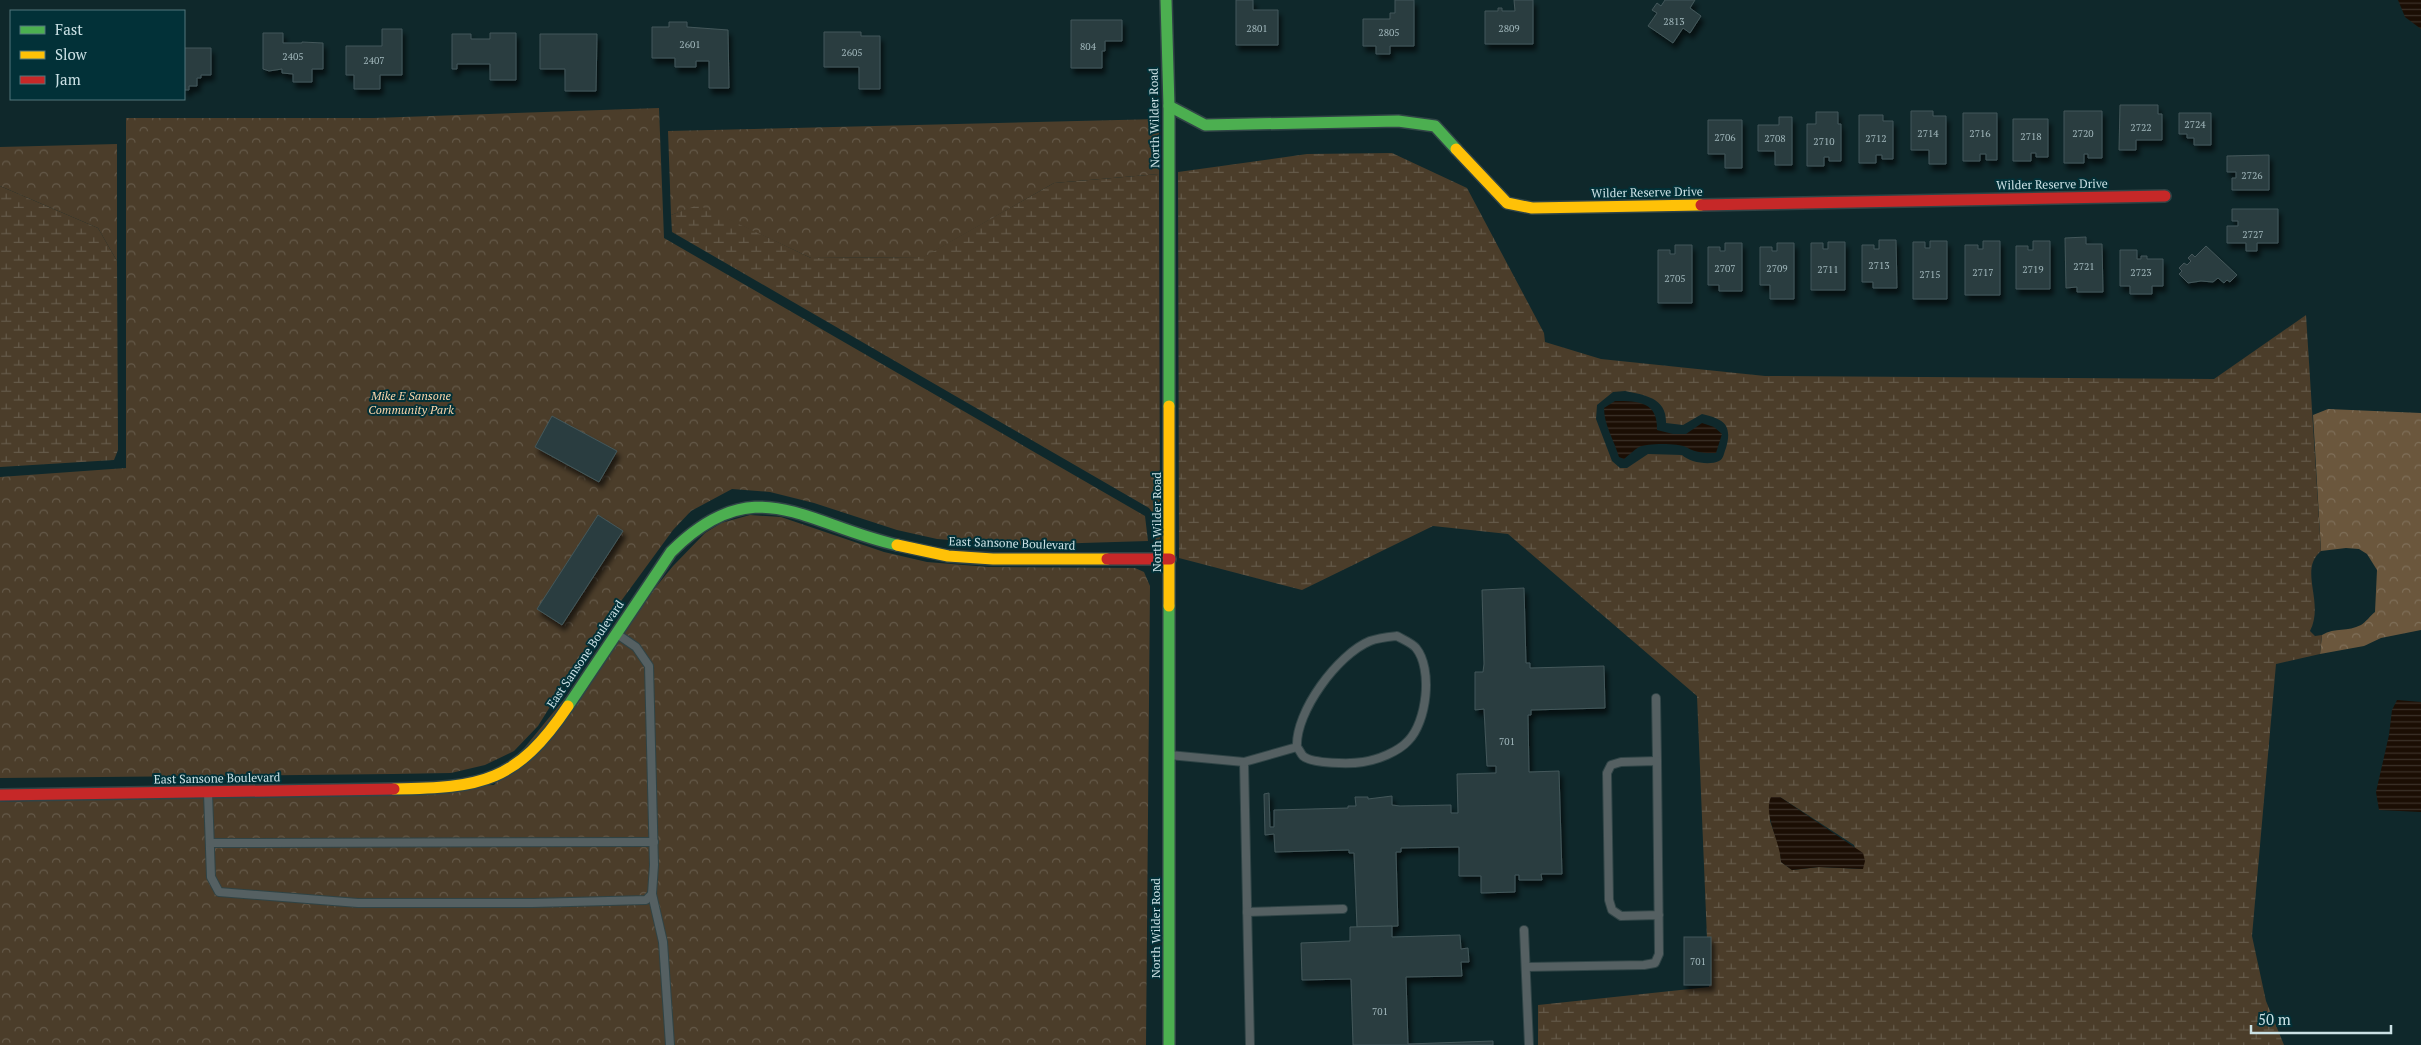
<svg xmlns="http://www.w3.org/2000/svg" width="2421" height="1045" font-family="'PT Serif',serif">
  <defs>
    <pattern id="forest-crowns" width="20" height="18" patternUnits="userSpaceOnUse" patternTransform="scale(1.25)"><rect width="20" height="18" fill="#6b573d"/><path d="M2 6a3 3 0 1 1 6 0M12 15a3 3 0 1 1 6 0" fill="none" stroke="#7f6f59"/></pattern>
    <pattern id="wetland-marsh" width="20" height="14" patternUnits="userSpaceOnUse" patternTransform="scale(1.25)"><rect width="20" height="14" fill="#4b3d2a"/><path d="M1 5h8M5 5V1M11 12h8M15 12V8" fill="none" stroke="#645949"/></pattern>
    <pattern id="park-crowns" width="20" height="18" patternUnits="userSpaceOnUse" patternTransform="scale(1.25)"><rect width="20" height="18" fill="#4b3d2a"/><path d="M2 6a3 3 0 1 1 6 0M12 15a3 3 0 1 1 6 0" fill="none" stroke="#645949"/></pattern>
    <pattern id="water-rules" width="6" height="5" patternUnits="userSpaceOnUse" patternTransform="scale(1.25)"><rect width="6" height="5" fill="#1b0e04"/><path d="M0 2.5h6" fill="none" stroke="#3b3128"/></pattern>
    <filter id="shadow"><feDropShadow dx="3" dy="5.5" stdDeviation="2.5" flood-color="#0009"/></filter>
  </defs>
  <rect width="100%" height="100%" fill="#0f282b"/>
  <path fill="url(#forest-crowns)" d="M2328,409l93,4v217l-40,8 -17,8 -44,8 2,-19c13,-8 26,-3 39,-10 5,-3 9,-9 14,-13l2,-42 -10,-16 -8,-5 -13,-1 -25,3 -8,-136z"/>
  <g fill="url(#wetland-marsh)" fill-rule="evenodd">
    <path d="M1392,153l75,35 77,145 1,9 56,17 164,17 449,3 92,-64 15,236c-23,19 4,51 -11,80l5,5 7,-1 -2,19 -44,10 -24,272 14,65 18,44h-746v-40l171,-18 -12,-291 -189,-162 -75,-8 -131,64 -123,-32 -1,-386 129,-18zM1625,391c20,4 42,7 41,32l17,2 19,-11c21,5 31,10 24,34 -2,4 -2,11 -7,13 -10,5 -30,1 -37,-6l-34,-1 -21,14h-7l-8,-7 -16,-42 1,-14 16,-13zM1771,797h9l74,48 9,24 -44,-2 -27,3 -11,-8 -1,-13 -10,-28z"/>
    <polygon points="1159,174 1160,547 1156,544 1154,515 1149,508 672,232 671,215 698,204 811,258 923,257 1054,183"/>
    <polygon points="0,186 98,228 117,261 118,450 114,460 0,467"/>
  </g>
  <g fill="url(#park-crowns)">
    <polygon points="659,108 664,238 1145,516 1148,541 1015,545 937,539 897,530 814,503 770,492 732,489 691,511 673,530 586,649 538,726 514,751 485,765 451,773 393,774 0,778 0,477 126,468 126,118 374,118"/>
    <polygon points="1159,119 1159,174 1054,183 924,257 811,258 698,205 671,215 668,131"/>
    <polygon points="117,144 117,261 98,228 0,186 0,147"/>
    <polygon points="750,515 781,517 884,552 927,562 988,567 1135,568 1144,572 1150,586 1146,1045 0,1045 0,802 494,785 673,566 705,533 721,523"/>
  </g>
  <g fill="url(#water-rules)">
    <polygon points="2398,0 2421,0 2421,29 2405,17"/>
    <path d="M1615,401c24,0 43,1 42,29l16,4h13l16,-11 12,4 8,7 -6,19c-12,0 -20,0 -30,-6 -8,-4 -39,-4 -47,0 -5,3 -10,8 -15,12l-5,-2c-5,-17 -15,-32 -15,-49z"/>
    <polygon points="2397,700 2421,702 2421,812 2379,810 2376,792 2389,735 2392,710"/>
    <path d="M1771,797h9l83,56 2,8 -2,8 -44,-2 -27,3 -11,-8c-1,-22 -18,-47 -10,-65z"/>
  </g>
  <g fill="#293e41" stroke="#44575a" filter="url(#shadow)">
    <polygon points="1236,0 1253,0 1253,10 1278,10 1278,45 1236,45"/>
    <polygon points="1395,0 1414,0 1414,46 1390,46 1390,54 1376,54 1376,46 1363,46 1363,19 1390,19 1390,13 1395,13"/>
    <polygon points="1514,0 1533,0 1533,44 1485,44 1485,11 1498,11 1498,8 1502,8 1502,11 1515,11"/>
    <polygon points="1665,0 1695,0 1690,8 1701,16 1690,33 1683,28 1673,43 1648,26 1657,13 1652,10 1657,3 1661,6"/>
    <polygon points="1071,20 1122,20 1122,41 1105,41 1105,51 1102,51 1102,68 1071,68"/>
    <polygon points="669,22 687,22 687,27 728,30 729,88 709,88 709,61 696,61 696,67 675,67 675,58 652,58 652,27 669,27"/>
    <polygon points="382,29 402,29 402,75 380,75 380,89 354,89 354,75 346,75 346,46 382,46"/>
    <polygon points="824,32 861,32 861,36 880,36 880,89 859,89 859,67 824,67"/>
    <polygon points="263,33 283,33 283,43 302,43 302,42 323,43 323,69 312,69 312,82 293,82 293,74 282,73 282,69 269,71 263,69"/>
    <polygon points="490,33 516,33 516,80 490,80 490,64 457,64 457,69 452,69 452,34 471,34 471,39 490,39"/>
    <polygon points="540,34 597,34 596,91 565,91 565,69 540,69"/>
    <polygon points="184,48 211,48 211,75 201,75 201,78 197,78 197,86 189,86 189,90 184,90"/>
    <polygon points="2120,105 2158,105 2158,114 2162,114 2162,140 2136,140 2136,150 2119,150"/>
    <polygon points="1911,111 1933,111 1933,116 1946,116 1946,164 1929,164 1929,150 1911,150"/>
    <polygon points="2064,111 2102,111 2102,158 2088,158 2088,154 2084,154 2084,163 2064,163"/>
    <polygon points="1816,112 1838,112 1838,124 1841,124 1841,161 1829,161 1829,157 1824,157 1824,166 1807,166 1807,124 1816,124"/>
    <polygon points="1963,113 1997,113 1997,160 1986,160 1986,154 1980,154 1980,161 1963,161"/>
    <polygon points="2179,113 2211,113 2211,145 2194,145 2194,138 2187,138 2187,134 2179,134"/>
    <polygon points="1859,115 1883,115 1883,121 1893,121 1893,159 1882,159 1882,155 1876,155 1876,163 1859,163"/>
    <polygon points="1779,117 1792,117 1792,165 1775,165 1775,151 1758,151 1758,125 1779,125"/>
    <polygon points="2013,119 2048,119 2048,157 2036,157 2036,153 2031,153 2031,161 2013,161"/>
    <polygon points="1708,120 1742,120 1742,168 1725,168 1725,154 1708,154"/>
    <polygon points="2269,155 2269,190 2232,190 2232,178 2236,178 2236,172 2227,172 2227,156"/>
    <polygon points="2232,209 2278,209 2278,243 2257,243 2257,251 2246,251 2246,243 2227,243 2227,226 2238,226 2238,221 2232,221"/>
    <polygon points="2086,237 2086,244 2102,244 2103,292 2077,292 2077,287 2066,288 2065,238"/>
    <polygon points="1879,240 1896,240 1897,288 1873,288 1873,282 1862,282 1862,245 1874,245 1874,249 1879,249"/>
    <polygon points="1930,241 1947,241 1947,299 1913,299 1913,242 1925,242 1925,248 1930,248"/>
    <polygon points="1983,241 2000,241 2000,295 1965,295 1965,245 1978,245 1978,249 1983,249"/>
    <polygon points="2033,241 2050,241 2050,289 2016,289 2016,246 2028,246 2028,250 2033,250"/>
    <polygon points="1828,242 1845,242 1845,290 1811,290 1811,243 1823,243 1823,249 1828,249"/>
    <polygon points="1725,243 1742,243 1742,291 1719,291 1719,285 1708,285 1708,247 1720,247 1720,251 1725,251"/>
    <polygon points="1777,243 1794,243 1794,299 1770,299 1770,285 1760,285 1760,247 1772,247 1772,251 1777,251"/>
    <polygon points="1675,245 1692,245 1692,303 1658,303 1658,250 1670,250 1670,254 1675,254"/>
    <polygon points="2206,246 2237,275 2230,282 2227,280 2224,283 2218,278 2213,282 2201,281 2188,283 2179,274 2182,271 2179,268 2184,263 2187,265 2191,261 2188,258 2192,254 2195,257"/>
    <polygon points="2120,250 2137,250 2137,259 2141,259 2141,256 2147,256 2147,259 2163,259 2163,286 2152,286 2152,294 2130,294 2130,286 2120,286"/>
    <polygon points="552,416 617,451 599,482 535,447"/>
    <polygon points="598,515 623,531 562,625 537,609"/>
    <polygon points="1524,588 1526,663 1530,663 1530,668 1604,666 1605,708 1531,710 1531,715 1528,715 1529,772 1559,771 1562,874 1541,874 1542,880 1519,880 1519,875 1515,875 1515,892 1481,893 1481,876 1459,876 1459,847 1401,848 1401,852 1396,852 1398,926 1357,927 1354,853 1349,853 1349,850 1275,852 1274,834 1265,835 1264,794 1269,793 1270,827 1274,827 1274,810 1348,808 1348,806 1356,806 1355,797 1368,797 1368,799 1392,796 1392,805 1400,806 1451,805 1451,813 1458,813 1457,774 1496,773 1496,766 1487,766 1484,709 1475,710 1475,672 1483,672 1484,664 1482,590"/>
    <polygon points="1392,926 1392,937 1460,935 1461,949 1468,948 1469,962 1461,962 1462,976 1406,977 1408,1044 1493,1041 1493,1045 1353,1045 1351,979 1302,980 1301,943 1350,941 1350,927"/>
    <rect x="1684" y="937" width="27" height="48"/>
  </g>
  <g fill="none" stroke-linecap="round" stroke-linejoin="round">
    <defs>
      <g id="lane">
        <polyline points="1656,698 1657,761"/>
        <polyline points="1169,755 1244,762 1250,1045"/>
        <path d="M1244,762l53,-15c-2,-35 41,-93 73,-106 8,-3 18,-4 27,-5 5,3 15,7 19,12 17,21 11,74 -8,93 -10,11 -31,19 -45,21 -12,2 -51,2 -60,-6 -2,-2 -4,-7 -6,-9"/>
        <polyline points="208,793 211,877 219,892 358,903 533,903 646,900 652,894 654,865 649,666 636,647 617,634"/>
        <polyline points="210,843 654,842"/>
        <polyline points="652,894 663,942 670,1045"/>
        <polyline points="1247,912 1343,909"/>
        <polyline points="1524,930 1529,1045"/>
        <polyline points="1527,967 1644,965 1655,963 1659,954 1657,761 1621,762 1611,765 1607,773 1609,900 1612,910 1621,916 1659,915"/>
      </g>
      <g id="fast">
        <polyline points="1166,0 1169,106 1169,406"/>
        <polyline points="1169,106 1205,125 1398,121 1435,126 1456,149"/>
        <polyline points="1169,606 1169,1045"/>
        <path d="M568,706l103,-154c84,-84 133,-28 226,-7"/>
      </g>
      <g id="slow">
        <polyline points="1456,149 1507,203 1532,208 1701,205"/>
        <polyline points="1169,406 1169,606"/>
        <polyline points="897,545 948,556 993,559 1107,559"/>
        <path d="M394,789c88,-1 123,-7 174,-83"/>
      </g>
      <g id="jam">
        <polyline points="1701,205 2165,196"/>
        <polyline points="1107,559 1170,559"/>
        <polyline points="0,795 394,789"/>
      </g>
    </defs>
    <use href="#lane" stroke="#304446" stroke-width="10"/>
    <use href="#fast" stroke="#304446" stroke-width="14"/>
    <use href="#slow" stroke="#304446" stroke-width="14"/>
    <use href="#jam" stroke="#304446" stroke-width="14"/>
    <use href="#lane" stroke="#556062" stroke-width="8"/>
    <use href="#fast" stroke="#4caf50" stroke-width="11"/>
    <use href="#slow" stroke="#ffc107" stroke-width="11"/>
    <use href="#jam" stroke="#c62828" stroke-width="11"/>
  </g>
  <g text-anchor="middle" dominant-baseline="central" stroke-width="4" stroke-linejoin="round" paint-order="stroke">
    <g font-size="10" fill="#a2b8bc">
      <text x="1674" y="21">2813</text>
      <text x="1257" y="28">2801</text>
      <text x="1509" y="28">2809</text>
      <text x="1389" y="32">2805</text>
      <text x="690" y="44">2601</text>
      <text x="1088" y="46">804</text>
      <text x="852" y="52">2605</text>
      <text x="293" y="56">2405</text>
      <text x="374" y="60">2407</text>
      <text x="2195" y="124">2724</text>
      <text x="2141" y="127">2722</text>
      <text x="1928" y="133">2714</text>
      <text x="1980" y="133">2716</text>
      <text x="2083" y="133">2720</text>
      <text x="2031" y="136">2718</text>
      <text x="1725" y="137">2706</text>
      <text x="1775" y="138">2708</text>
      <text x="1876" y="138">2712</text>
      <text x="1824" y="141">2710</text>
      <text x="2252" y="175">2726</text>
      <text x="2253" y="234">2727</text>
      <text x="1879" y="265">2713</text>
      <text x="2084" y="266">2721</text>
      <text x="1725" y="268">2707</text>
      <text x="1777" y="268">2709</text>
      <text x="1828" y="269">2711</text>
      <text x="2033" y="269">2719</text>
      <text x="1983" y="272">2717</text>
      <text x="2141" y="272">2723</text>
      <text x="1930" y="274">2715</text>
      <text x="1675" y="278">2705</text>
      <text x="1507" y="741">701</text>
      <text x="1698" y="961">701</text>
      <text x="1380" y="1011">701</text>
    </g>
    <g font-size="12" fill="#cbe1e5" stroke="#023138">
      <text transform="translate(1154 118) rotate(-91)">North Wilder Road</text>
      <text transform="translate(2052 184) rotate(-1)">Wilder Reserve Drive</text>
      <text transform="translate(1647 192) rotate(-1)">Wilder Reserve Drive</text>
      <text transform="translate(1156 522) rotate(-90)">North Wilder Road</text>
      <text transform="translate(1012 543) rotate(2)">East Sansone Boulevard</text>
      <text transform="translate(585 654) rotate(-56)">East Sansone Boulevard</text>
      <text transform="translate(217 778) rotate(-1)">East Sansone Boulevard</text>
      <text transform="translate(1155 928) rotate(-90)">North Wilder Road</text>
    </g>
    <g font-size="12" font-style="italic" fill="#fad4aa" stroke="#023138">
      <text x="411" y="395">Mike E Sansone<tspan x="411" dy="14">Community Park</tspan></text>
    </g>
  </g>
  <rect x="10" y="10" width="175" height="90" fill="#023138" stroke="#52777d"/>
  <rect x="20" y="26" width="25" height="8" fill="#4caf50" stroke="#52777d"/>
  <text x="55" y="35" font-size="15" fill="#cbe1e5">Fast</text>
  <rect x="20" y="51" width="25" height="8" fill="#ffc107" stroke="#52777d"/>
  <text x="55" y="60" font-size="15" fill="#cbe1e5">Slow</text>
  <rect x="20" y="76" width="25" height="8" fill="#c62828" stroke="#52777d"/>
  <text x="55" y="85" font-size="15" fill="#cbe1e5">Jam</text>
  <path d="M2251 1025v8h140v-8" fill="none" stroke="#cbe1e5" stroke-width="2.5"/>
  <text x="2258" y="1025" font-size="15" fill="#cbe1e5" stroke="#023138" stroke-width="4" paint-order="stroke">50 m</text>
</svg>
